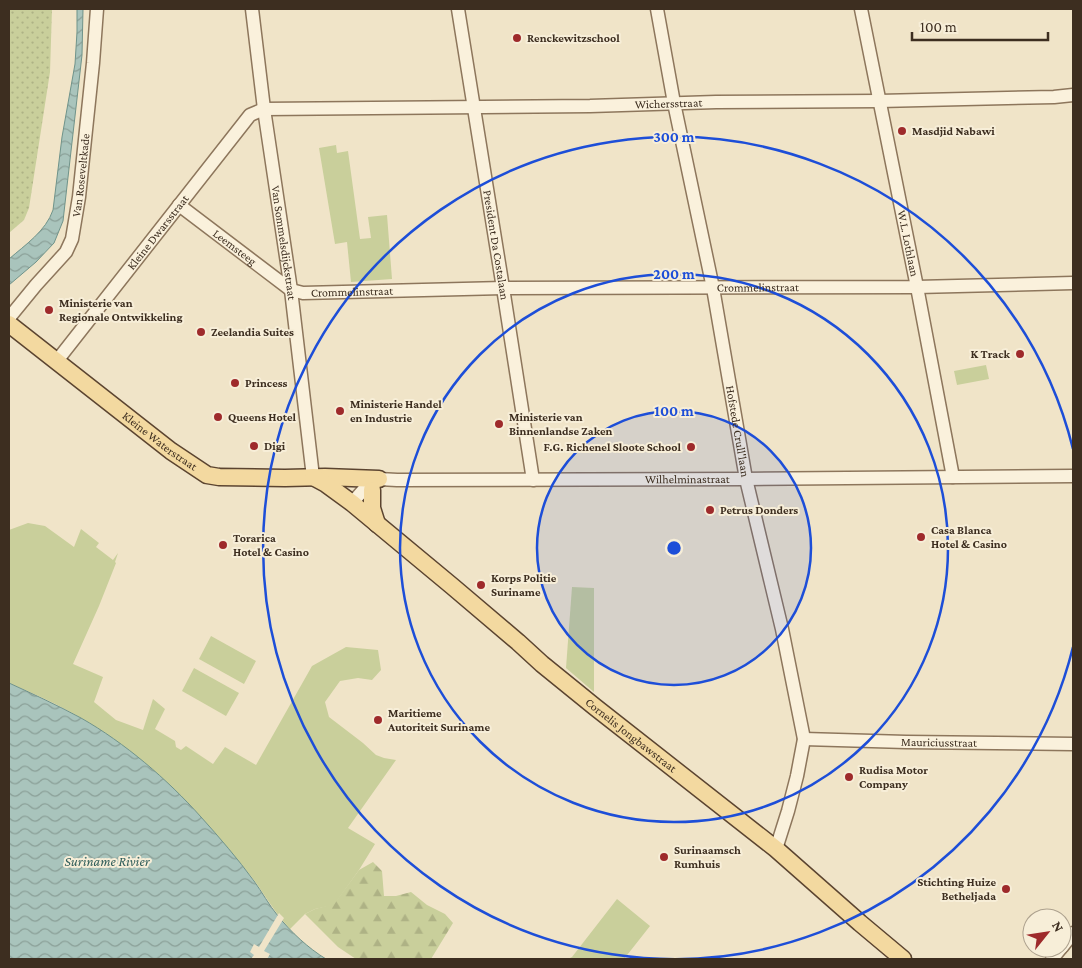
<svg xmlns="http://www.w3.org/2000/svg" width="1082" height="968" font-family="'Crimson Pro',serif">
  <defs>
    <pattern id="forest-firs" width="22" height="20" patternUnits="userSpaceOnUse" patternTransform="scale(1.25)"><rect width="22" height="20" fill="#c9cf9b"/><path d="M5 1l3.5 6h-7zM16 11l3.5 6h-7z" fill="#aeb285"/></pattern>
    <pattern id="park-dots" width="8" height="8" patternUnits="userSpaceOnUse" patternTransform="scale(1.25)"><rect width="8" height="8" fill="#c9cf9b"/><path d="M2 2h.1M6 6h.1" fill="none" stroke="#aeb285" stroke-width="1.8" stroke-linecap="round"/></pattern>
    <pattern id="water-waves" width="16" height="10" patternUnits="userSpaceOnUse" patternTransform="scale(1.25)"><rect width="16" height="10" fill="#a9c4bc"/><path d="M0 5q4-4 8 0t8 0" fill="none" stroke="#8ba098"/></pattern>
  </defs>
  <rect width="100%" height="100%" fill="#f0e4c8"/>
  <g fill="#c9cf9b">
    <polygon points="336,145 337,153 348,151 360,239 371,238 368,217 387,215 392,279 351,282 347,242 335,244 319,148"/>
    <polygon points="986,365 989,379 957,385 954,371"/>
    <path d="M28,523l17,3 29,21 7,-18 18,14 -3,4 17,13 5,-7 -3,9 1,1 -17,43 -26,58 30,13 -9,25 22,18 27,10 10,-31 12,10 -10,20 20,12 1,6 5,3 5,-4 27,18 12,-17 31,18 56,-99 34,-19 32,3 3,20 -9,10 -14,-2 -18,3 -15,21 4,15 34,26 13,12 8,3 12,2 -48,68 27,16 -16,26 -25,35 -19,4 -10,5 -15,15c-14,-15 -24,-32 -36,-49 -17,-22 -36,-43 -54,-64 -34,-37 -73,-70 -116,-96 -24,-15 -50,-26 -75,-37v-153z"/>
    <polygon points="572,587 594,588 594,692 566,668"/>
    <polygon points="211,636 256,661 244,684 199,659"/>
    <polygon points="194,668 239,693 226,716 182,691"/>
    <polygon points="617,899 650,926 624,959 568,959 572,957"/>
  </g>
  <polygon fill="url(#forest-firs)" points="373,862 382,871 384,896 396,896 411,892 427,905 445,914 453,923 431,959 356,959 338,947 305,914 315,909 334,904 359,870"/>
  <polygon fill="url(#park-dots)" points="9,9 52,9 50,72 29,208 24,220 9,233"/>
  <g fill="url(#water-waves)" stroke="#6f938a">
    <path d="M77,9h6l-1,46 -19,166 -9,22 -18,19 -27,23v-26c16,-14 37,-28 44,-49l9,-73 13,-73 2,-32z"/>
    <path d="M9,683c24,11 48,22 72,35 44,25 86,61 120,99 18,20 37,42 53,64 8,11 15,24 24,35 13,16 30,32 48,43h-317z"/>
  </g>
  <polygon fill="#f0e4c8" points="279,913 284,918 264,951 270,954 267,959 261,958 260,959 251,959 254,955 250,952 254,944 259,947"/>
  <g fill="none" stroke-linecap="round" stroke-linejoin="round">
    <defs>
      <g id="minor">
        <path id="s1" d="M252,9l12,100 27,181 22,187"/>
        <path id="s2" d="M458,9l45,279 30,192"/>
        <path id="s3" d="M657,9l17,94 39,185 33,191 36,150 22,110 -7,37 -9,35 -12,38"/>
        <path id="s4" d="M861,9l56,278 36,190"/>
        <path id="s5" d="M179,205l112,85 12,3 200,-5 414,-1 156,-4"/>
        <path id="s6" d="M9,318l27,-33 30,-33 6,-13 7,-42 14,-134 4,-54"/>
        <path id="s7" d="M56,362l194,-247 14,-6 326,-3 126,-4 163,-1 175,-4 19,-2"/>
        <path id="s8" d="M352,503l14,-16 13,-8 18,1 349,-1 327,-3"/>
        <path id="s9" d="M804,739l102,3 167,2"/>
        <polyline points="1062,947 1073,933"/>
        <polyline points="1052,959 1061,948"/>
      </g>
      <g id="major">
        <path id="s10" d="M9,324l162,127 36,24 12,2 66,1 40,-1 54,2"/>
        <path id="s11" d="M313,477l13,7 26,19 100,83 66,56 24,22 53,43 181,142 84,74 43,36"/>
        <polyline points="372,490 372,508 377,524"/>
      </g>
    </defs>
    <use href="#minor" stroke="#8d765c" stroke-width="15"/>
    <use href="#major" stroke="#5b4430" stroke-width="19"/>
    <use href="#minor" stroke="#faf1dc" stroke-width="12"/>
    <use href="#major" stroke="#f3d9a0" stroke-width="16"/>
  </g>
  <circle cx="674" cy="548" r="137" fill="#1d4ed8" fill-opacity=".12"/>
  <g fill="none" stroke="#1d4ed8" stroke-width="2.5">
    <circle cx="674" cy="548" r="137"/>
    <circle cx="674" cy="548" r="274"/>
    <path d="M1073 647A411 411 0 1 1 1073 449"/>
  </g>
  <g fill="#9e2a2b" stroke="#f7eed8" stroke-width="2">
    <circle cx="517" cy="38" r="5"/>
    <circle cx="902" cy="131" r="5"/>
    <circle cx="49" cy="310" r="5"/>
    <circle cx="201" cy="332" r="5"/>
    <circle cx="1020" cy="354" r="5"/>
    <circle cx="235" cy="383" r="5"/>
    <circle cx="340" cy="411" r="5"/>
    <circle cx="218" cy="417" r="5"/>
    <circle cx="499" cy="424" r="5"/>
    <circle cx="254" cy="446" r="5"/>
    <circle cx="691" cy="447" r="5"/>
    <circle cx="710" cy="510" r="5"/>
    <circle cx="921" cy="537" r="5"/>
    <circle cx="223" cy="545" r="5"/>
    <circle cx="481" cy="585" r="5"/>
    <circle cx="378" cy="720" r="5"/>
    <circle cx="849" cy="777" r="5"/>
    <circle cx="664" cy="857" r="5"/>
    <circle cx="1006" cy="889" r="5"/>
  </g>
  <g text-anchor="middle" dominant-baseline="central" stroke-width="4" stroke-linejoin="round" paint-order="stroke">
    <g font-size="12" font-weight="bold" fill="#3d2e20" stroke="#f7eed8" text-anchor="start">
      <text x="527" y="38">Renckewitzschool</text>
      <text x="912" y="131">Masdjid Nabawi</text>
      <text x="59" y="303">Ministerie van<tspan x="59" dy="14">Regionale Ontwikkeling</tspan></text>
      <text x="211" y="332">Zeelandia Suites</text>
      <text x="1010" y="354" text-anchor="end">K Track</text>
      <text x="245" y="383">Princess</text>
      <text x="350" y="404">Ministerie Handel<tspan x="350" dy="14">en Industrie</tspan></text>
      <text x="228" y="417">Queens Hotel</text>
      <text x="509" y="417">Ministerie van<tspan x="509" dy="14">Binnenlandse Zaken</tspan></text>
      <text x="264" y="446">Digi</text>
      <text x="681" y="447" text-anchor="end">F.G. Richenel Sloote School</text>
      <text x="720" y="510">Petrus Donders</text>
      <text x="931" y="530">Casa Blanca<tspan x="931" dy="14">Hotel &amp; Casino</tspan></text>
      <text x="233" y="538">Torarica<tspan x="233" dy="14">Hotel &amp; Casino</tspan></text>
      <text x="491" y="578">Korps Politie<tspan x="491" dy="14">Suriname</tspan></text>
      <text x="388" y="713">Maritieme<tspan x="388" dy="14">Autoriteit Suriname</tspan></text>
      <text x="859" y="770">Rudisa Motor<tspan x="859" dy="14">Company</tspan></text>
      <text x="674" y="850">Surinaamsch<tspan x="674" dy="14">Rumhuis</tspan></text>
      <text x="996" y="882" text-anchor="end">Stichting Huize<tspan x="996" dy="14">Betheljada</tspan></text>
    </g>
    <g font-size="12" fill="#3d2e20" stroke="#f7eed8">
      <text stroke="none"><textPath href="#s7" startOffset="734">Wichersstraat</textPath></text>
      <text stroke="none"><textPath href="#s6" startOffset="166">Van Roseveltkade</textPath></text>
      <text stroke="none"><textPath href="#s7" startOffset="165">Kleine Dwarsstraat</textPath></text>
      <text stroke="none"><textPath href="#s1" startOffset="236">Van Sommelsdijckstraat</textPath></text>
      <text stroke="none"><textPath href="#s4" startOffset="239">W.L. Lothlaan</textPath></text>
      <text stroke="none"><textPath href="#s2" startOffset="239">President Da Costalaan</textPath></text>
      <text stroke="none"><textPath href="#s5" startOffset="70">Leemsteeg</textPath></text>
      <text stroke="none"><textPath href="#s5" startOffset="608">Crommelinstraat</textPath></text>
      <text stroke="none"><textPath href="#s5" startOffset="202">Crommelinstraat</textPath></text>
      <text stroke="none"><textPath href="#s3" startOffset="430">Hofstede Crull'laan</textPath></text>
      <text stroke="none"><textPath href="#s10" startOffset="191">Kleine Waterstraat</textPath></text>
      <text stroke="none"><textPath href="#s8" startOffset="345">Wilhelminastraat</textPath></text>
      <text stroke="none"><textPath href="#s11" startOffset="410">Cornelis Jongbawstraat</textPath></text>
      <text stroke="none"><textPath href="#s9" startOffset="135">Mauriciusstraat</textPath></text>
    </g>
    <g font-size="14" font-style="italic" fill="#2f5d5a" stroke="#f7eed8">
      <text x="107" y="861">Suriname Rivier</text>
    </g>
  </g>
  <circle cx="674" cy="548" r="8" fill="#1d4ed8" stroke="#f7eed8" stroke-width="2.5"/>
  <g font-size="15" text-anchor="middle" font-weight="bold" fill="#1d4ed8" stroke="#f7eed8" stroke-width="4" stroke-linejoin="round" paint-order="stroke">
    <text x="674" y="142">300 m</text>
    <text x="674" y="279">200 m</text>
    <text x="674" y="416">100 m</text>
  </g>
  <rect width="1082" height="968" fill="none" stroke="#3d2e20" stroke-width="20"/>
  <g transform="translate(1047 933) rotate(60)"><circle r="24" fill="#f7eed8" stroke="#ada18e"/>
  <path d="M0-4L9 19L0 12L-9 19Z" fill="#9e2a2b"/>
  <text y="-8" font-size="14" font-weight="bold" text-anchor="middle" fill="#3d2e20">N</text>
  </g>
  <path d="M912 32v8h136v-8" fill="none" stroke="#3d2e20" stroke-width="2.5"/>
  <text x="920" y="32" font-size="15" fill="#3d2e20" stroke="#f7eed8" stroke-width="4" paint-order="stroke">100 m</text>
</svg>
